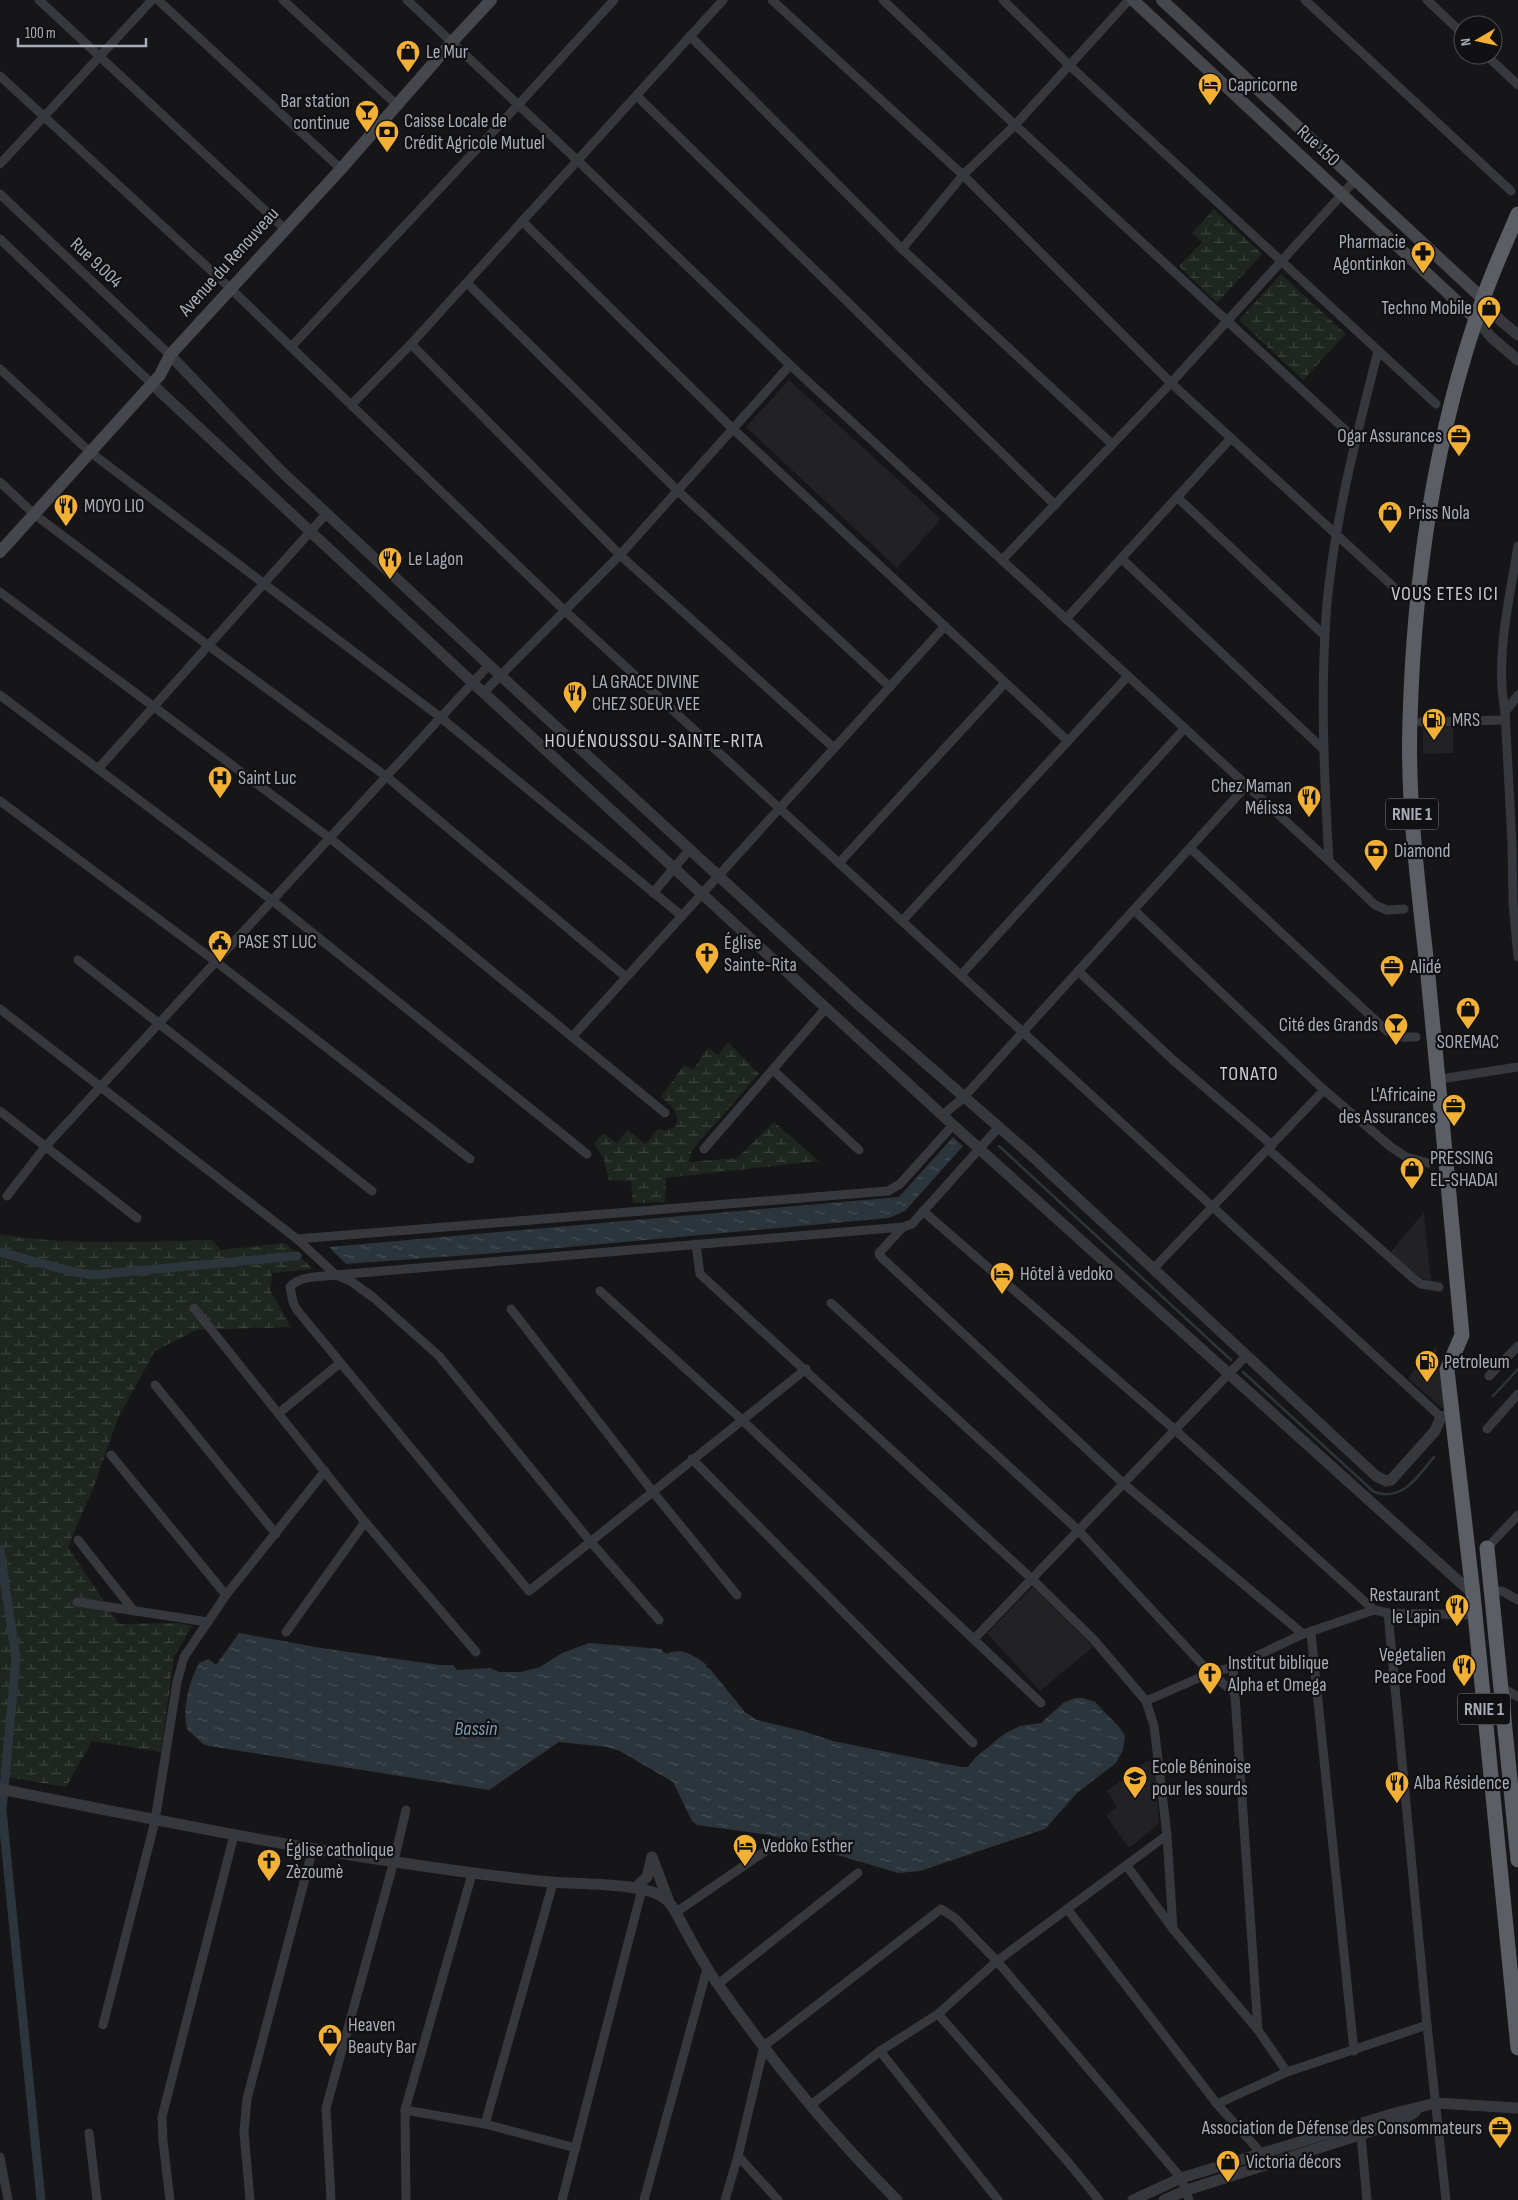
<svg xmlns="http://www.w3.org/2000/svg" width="1518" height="2200" font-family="'Sofia Sans Condensed',sans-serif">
  <defs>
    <pattern id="wetland-marsh" width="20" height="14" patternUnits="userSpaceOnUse" patternTransform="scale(1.25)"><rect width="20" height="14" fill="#1e261f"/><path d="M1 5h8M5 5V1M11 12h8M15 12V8" fill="none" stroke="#3c433d"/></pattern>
    <pattern id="water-ripples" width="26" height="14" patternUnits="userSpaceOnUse" patternTransform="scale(1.25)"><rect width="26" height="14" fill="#2c353c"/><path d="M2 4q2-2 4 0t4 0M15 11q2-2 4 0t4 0" fill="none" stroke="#485056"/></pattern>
  </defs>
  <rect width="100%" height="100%" fill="#161618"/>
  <g fill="#222225">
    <polygon points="789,380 941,519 897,568 746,427"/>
    <polygon points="1453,725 1453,753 1423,754 1423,726"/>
    <polygon points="1424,1212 1431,1281 1417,1276 1390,1253"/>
    <polygon points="1436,1346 1444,1410 1408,1378"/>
    <polygon points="1033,1587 1093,1647 1040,1691 987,1633"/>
    <polygon points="1154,1761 1159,1824 1129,1848 1106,1815 1117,1807 1107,1791 1146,1762"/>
  </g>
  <g fill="url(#wetland-marsh)">
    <polygon points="1214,209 1262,254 1217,303 1179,266 1202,242 1192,233"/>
    <polygon points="1281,274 1346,334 1303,380 1239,320"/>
    <path d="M728,1042l31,32 -67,76 -3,12 48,-4 37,-36 45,39 -153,17 -1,24 -32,1 -2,-22 -22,-1 -6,-23 -9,-13 9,-11 14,10 11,-13 17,14 13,-15 8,2 9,-4c6,-15 -4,-21 -14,-30l23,-32 9,5 15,-22 10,7z"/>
    <path d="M0,1234c70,12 140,8 211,6l11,10 63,-7 28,26 -41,4 -2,17 21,37 -95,3 -41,21 -37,67 -24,68 -26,61 51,77 60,-1 13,3 -18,31 -13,95 -69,-11 -26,46 -66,-11z"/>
  </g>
  <g fill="url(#water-ripples)">
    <polygon points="953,1137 963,1146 905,1211 889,1218 536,1250 346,1264 329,1247 899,1197"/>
    <path d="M239,1633l82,15 118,17h14l4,5 33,-2 9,4h22l19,-5 22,-14 27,-10 73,6v2l5,3c14,-8 30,3 40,11l-1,2 4,2 35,43 12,8 46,11 30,10 128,26h7l7,-9 29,-24 16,-8 21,-3 22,-20 12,-5h8l12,4 25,26 5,8 -2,14 -7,13 -39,30 -32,36 -125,42 -22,2 -128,-38 -73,-10 -5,-4 -19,-39 -53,-31 -13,-4 -48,-5 -70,48 -280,-44 -6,-2 -16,-15c-5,-21 2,-47 12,-66l10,-4 7,6z"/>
  </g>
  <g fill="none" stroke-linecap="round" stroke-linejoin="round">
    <g stroke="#2c353c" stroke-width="2.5">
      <polyline points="999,1146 1231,1360"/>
      <path d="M1243,1372l131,120c29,10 44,-16 60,-35"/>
      <polyline points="1493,1396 1518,1369"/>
    </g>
    <g stroke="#2c353c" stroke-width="9">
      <polyline points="0,1252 70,1271 92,1275 297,1256"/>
      <polyline points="0,1550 16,1659 2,1810 41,2200"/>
    </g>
    <g stroke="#37383d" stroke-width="9">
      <polyline points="39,0 284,228"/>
      <polyline points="158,0 341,169"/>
      <polyline points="283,0 397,105"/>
      <polyline points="407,0 577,160 790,365 1329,861 1375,905 1387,910 1404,909"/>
      <polyline points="772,0 963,175 1171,383 1398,591"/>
      <polyline points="883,0 1015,125 1355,439"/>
      <polyline points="1003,0 1069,65 1436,404"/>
      <polyline points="1305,0 1511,191"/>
      <polyline points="1427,0 1463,34"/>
      <polyline points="690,36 902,249 1112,444"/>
      <polyline points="1486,55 1518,85"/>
      <polyline points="0,76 230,288 565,611 1441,1417"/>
      <polyline points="637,96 1055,505"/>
      <polyline points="0,164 152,0"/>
      <polyline points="0,194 170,355"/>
      <polyline points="522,221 733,429 1068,741"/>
      <polyline points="0,239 152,384"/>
      <polyline points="902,249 963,175 1015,125 1129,0"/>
      <polyline points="467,283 678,491 890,687"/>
      <polyline points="411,344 620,555 834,748"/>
      <polyline points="291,347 518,105 614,0"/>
      <polyline points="0,369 90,452 440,717 682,916"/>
      <polyline points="352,404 411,344 723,0"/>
      <polyline points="0,482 34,514 209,646 387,777 626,977"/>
      <polyline points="1178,498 1325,636"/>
      <path d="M1518,546c-9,55 -23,112 -13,166l7,131 1,60 5,54"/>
      <polyline points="1122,559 1323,749"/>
      <polyline points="1002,560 1171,383 1355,180"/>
      <polyline points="0,592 331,839 665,1113"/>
      <polyline points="1066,619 1231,438"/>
      <polyline points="483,693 620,555 790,365"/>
      <polyline points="0,695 273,901 587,1154"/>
      <polyline points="1505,712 1518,695"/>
      <polyline points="1421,722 1505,720"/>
      <polyline points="98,769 327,513"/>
      <polyline points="0,801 215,961 470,1159"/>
      <polyline points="1190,848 1387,1031 1400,1037 1416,1037"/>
      <path d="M1329,861c-5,-86 -9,-172 -2,-258 8,-85 30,-169 51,-252"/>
      <polyline points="839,863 1005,683"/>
      <polyline points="653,893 690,849"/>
      <polyline points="1134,910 1324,1090 1391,1147 1406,1157 1428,1163"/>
      <polyline points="902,921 1128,676"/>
      <polyline points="78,960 372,1191"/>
      <polyline points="1078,971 1173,1060 1272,1145"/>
      <polyline points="961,975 1185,728"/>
      <polyline points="0,1009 297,1239 336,1275 352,1282 374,1298 439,1356 590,1541 659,1620"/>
      <polyline points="572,1037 945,626"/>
      <polyline points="773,1070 859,1150"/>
      <polyline points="1447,1078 1518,1067"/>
      <polyline points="0,1111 137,1218"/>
      <polyline points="943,1115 964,1097 1247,785"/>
      <polyline points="704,1149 826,1008"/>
      <polyline points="1268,1149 1414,1279 1421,1284 1439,1287"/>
      <polyline points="7,1196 45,1147 489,665"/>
      <polyline points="923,1211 1174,1429 1374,1610 1388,1613 1474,1615"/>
      <polyline points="903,1227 879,1253 880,1256 1124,1484 1303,1634"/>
      <polyline points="297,1239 888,1191 900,1184 953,1125"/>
      <polyline points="696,1244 700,1274 1032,1579 1094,1640 1146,1701 1154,1726 1167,1835 1173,1929"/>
      <polyline points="1153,1269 1324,1090"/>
      <polyline points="600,1291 741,1419 1041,1703"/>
      <polyline points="831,1303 1079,1531 1210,1673 1235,1693"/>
      <polyline points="194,1308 365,1522 476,1652"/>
      <polyline points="511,1309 653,1492 737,1595"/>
      <path d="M806,1369l-277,222 -232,-281 -4,-8 -3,-15c10,-12 32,-10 46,-12l567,-48 9,-3 86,-96"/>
      <polyline points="1489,1376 1518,1346"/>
      <polyline points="155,1385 276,1534"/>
      <polyline points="279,1413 340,1363"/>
      <polyline points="1487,1429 1518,1394"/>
      <polyline points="111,1455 226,1595"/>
      <polyline points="692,1459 973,1743"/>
      <polyline points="78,1540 134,1611"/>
      <polyline points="1487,1548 1518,1515"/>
      <polyline points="1491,1591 1502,1591 1518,1600"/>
      <polyline points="77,1602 208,1622"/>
      <polyline points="1388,1613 1427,2025 1446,2200"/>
      <polyline points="286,1632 365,1522"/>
      <polyline points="1311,1633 1354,2051"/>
      <polyline points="974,1639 1246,1356"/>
      <polyline points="1233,1667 1258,2030"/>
      <polyline points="1500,1686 1518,1697"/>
      <polyline points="1146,1701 1210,1673 1233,1667 1303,1634 1374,1610"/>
      <polyline points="1127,1866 1173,1929 1258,2030 1287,2072"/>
      <polyline points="1068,1910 1217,2104 1262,2154"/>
      <polyline points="675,1913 767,1850"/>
      <polyline points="718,1984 858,1873"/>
      <polyline points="938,2014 1068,2162 1099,2200"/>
      <polyline points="103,2025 155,1821 177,1682 184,1657 226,1595 325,1471"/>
      <polyline points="880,2051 998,2200"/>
      <polyline points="1217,2104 1287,2072 1427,2025"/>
      <polyline points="811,2105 880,2051 938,2014 997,1961 1167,1835"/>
      <polyline points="405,2110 485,2124 576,2148"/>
      <polyline points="485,2124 553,1883"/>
      <polyline points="89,2133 97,2200"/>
      <polyline points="1361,2135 1367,2200"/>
      <polyline points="738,2156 778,2200"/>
      <polyline points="0,2157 8,2200"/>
      <polyline points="170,2200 163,2141 162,2117 234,1835"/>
      <polyline points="250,2200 244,2132 247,2099 313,1848"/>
      <polyline points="331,2200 326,2108 394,1861 406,1810"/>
      <polyline points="406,2200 405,2110 472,1874"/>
      <polyline points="562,2200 642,1889"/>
      <polyline points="644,2200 707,1969"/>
      <polyline points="725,2200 738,2156 764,2046 941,1909 955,1918 997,1961 1181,2178 1189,2200"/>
    </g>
    <g stroke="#37383d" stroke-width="11">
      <polyline points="1483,299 1500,320 1518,335"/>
      <polyline points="1477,320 1491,337 1518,360"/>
      <polyline points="170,355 281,471 489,665 860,1006 1032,1156 1376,1476 1386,1481 1391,1480 1435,1431 1441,1417 1452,1414"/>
      <polyline points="152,384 473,683 953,1125 1473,1594"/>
      <path d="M0,1789c179,36 358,72 539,92 31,4 102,0 125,17 9,6 13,17 18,26 11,20 22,41 35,59 54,77 114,151 180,217"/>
      <polyline points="652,1857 669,1902"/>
      <polyline points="635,1888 647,1877 652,1857"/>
      <polyline points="1133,2200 1181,2178 1395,2113 1436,2103 1518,2108"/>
      <polyline points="1164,2200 1187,2190 1397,2123 1415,2112"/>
    </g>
    <g stroke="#45474d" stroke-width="12">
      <polyline points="1133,0 1477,320"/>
      <polyline points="1162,0 1483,299"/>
      <polyline points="0,552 160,375 170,355 341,169 452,42 491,0"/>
    </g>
    <g stroke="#5b5e65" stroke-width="15">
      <path d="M1518,214c-12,28 -25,56 -35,85 -48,134 -69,279 -73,421 -3,85 9,171 18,256 12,120 23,239 34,359l-15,35 26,224 45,454"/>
      <polyline points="1487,1548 1518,1860"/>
    </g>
  </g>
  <defs>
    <symbol id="shop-pin" viewBox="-11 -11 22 30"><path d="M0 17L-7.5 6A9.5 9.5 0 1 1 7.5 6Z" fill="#f2b134" stroke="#111113"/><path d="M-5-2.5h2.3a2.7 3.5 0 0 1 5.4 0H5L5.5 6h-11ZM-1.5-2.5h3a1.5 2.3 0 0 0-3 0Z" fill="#111"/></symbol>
    <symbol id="hotel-pin" viewBox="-11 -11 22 30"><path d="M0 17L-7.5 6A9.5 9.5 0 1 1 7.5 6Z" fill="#f2b134" stroke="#111113"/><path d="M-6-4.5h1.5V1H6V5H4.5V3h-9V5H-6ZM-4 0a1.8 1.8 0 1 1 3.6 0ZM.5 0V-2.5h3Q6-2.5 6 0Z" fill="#111"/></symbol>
    <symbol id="bar-pin" viewBox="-11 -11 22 30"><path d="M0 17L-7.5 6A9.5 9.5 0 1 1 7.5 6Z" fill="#f2b134" stroke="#111113"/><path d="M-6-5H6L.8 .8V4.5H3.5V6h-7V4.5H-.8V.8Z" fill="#111"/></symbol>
    <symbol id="bank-pin" viewBox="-11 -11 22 30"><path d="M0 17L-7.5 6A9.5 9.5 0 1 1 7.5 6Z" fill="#f2b134" stroke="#111113"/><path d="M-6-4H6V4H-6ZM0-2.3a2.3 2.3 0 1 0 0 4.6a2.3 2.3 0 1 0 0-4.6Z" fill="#111"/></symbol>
    <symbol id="pharmacy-pin" viewBox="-11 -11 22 30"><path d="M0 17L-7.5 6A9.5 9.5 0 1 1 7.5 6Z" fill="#f2b134" stroke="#111113"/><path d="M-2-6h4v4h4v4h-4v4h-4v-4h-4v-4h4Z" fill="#111"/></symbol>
    <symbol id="office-pin" viewBox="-11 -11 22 30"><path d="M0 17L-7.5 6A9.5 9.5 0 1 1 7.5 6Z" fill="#f2b134" stroke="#111113"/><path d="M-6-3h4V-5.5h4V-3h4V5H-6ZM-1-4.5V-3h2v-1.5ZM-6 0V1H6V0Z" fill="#111"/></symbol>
    <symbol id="restaurant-pin" viewBox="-11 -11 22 30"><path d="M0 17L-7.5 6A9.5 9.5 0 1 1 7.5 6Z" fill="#f2b134" stroke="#111113"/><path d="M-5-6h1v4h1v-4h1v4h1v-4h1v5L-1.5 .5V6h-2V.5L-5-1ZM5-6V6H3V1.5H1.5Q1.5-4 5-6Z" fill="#111"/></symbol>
    <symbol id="fuel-pin" viewBox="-11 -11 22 30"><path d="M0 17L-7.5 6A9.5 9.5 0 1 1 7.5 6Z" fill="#f2b134" stroke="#111113"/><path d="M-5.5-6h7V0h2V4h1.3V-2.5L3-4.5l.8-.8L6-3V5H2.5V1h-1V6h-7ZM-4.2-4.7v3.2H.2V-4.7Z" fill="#111"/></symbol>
    <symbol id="hospital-pin" viewBox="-11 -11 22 30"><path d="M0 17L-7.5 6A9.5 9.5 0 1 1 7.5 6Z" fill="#f2b134" stroke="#111113"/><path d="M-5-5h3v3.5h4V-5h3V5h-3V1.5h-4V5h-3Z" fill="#111"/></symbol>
    <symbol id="civic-pin" viewBox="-11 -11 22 30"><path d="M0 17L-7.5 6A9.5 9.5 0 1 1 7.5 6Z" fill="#f2b134" stroke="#111113"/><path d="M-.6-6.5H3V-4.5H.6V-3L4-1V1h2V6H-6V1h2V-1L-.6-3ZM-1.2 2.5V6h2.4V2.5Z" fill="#111"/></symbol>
    <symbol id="church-pin" viewBox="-11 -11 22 30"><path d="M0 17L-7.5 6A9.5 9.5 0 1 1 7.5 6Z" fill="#f2b134" stroke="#111113"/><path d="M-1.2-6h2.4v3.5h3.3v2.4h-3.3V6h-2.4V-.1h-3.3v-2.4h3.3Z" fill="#111"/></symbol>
    <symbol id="school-pin" viewBox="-11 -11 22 30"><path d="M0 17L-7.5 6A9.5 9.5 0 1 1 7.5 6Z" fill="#f2b134" stroke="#111113"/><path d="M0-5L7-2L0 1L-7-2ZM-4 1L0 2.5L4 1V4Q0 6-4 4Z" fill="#111"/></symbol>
  </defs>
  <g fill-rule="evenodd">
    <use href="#shop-pin" x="394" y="38" width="28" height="38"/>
    <use href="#hotel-pin" x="1196" y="71" width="28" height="38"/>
    <use href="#bar-pin" x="353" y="98" width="28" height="38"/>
    <use href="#bank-pin" x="373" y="118" width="28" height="38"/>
    <use href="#pharmacy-pin" x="1409" y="239" width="28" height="38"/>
    <use href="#shop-pin" x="1475" y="294" width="28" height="38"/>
    <use href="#office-pin" x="1445" y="422" width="28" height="38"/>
    <use href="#restaurant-pin" x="52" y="492" width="28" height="38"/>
    <use href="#shop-pin" x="1376" y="499" width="28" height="38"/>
    <use href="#restaurant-pin" x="376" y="545" width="28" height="38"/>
    <use href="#restaurant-pin" x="561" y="679" width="28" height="38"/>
    <use href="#fuel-pin" x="1420" y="706" width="28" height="38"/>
    <use href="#hospital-pin" x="206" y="764" width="28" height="38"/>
    <use href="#restaurant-pin" x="1295" y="783" width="28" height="38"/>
    <use href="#bank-pin" x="1362" y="837" width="28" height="38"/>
    <use href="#civic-pin" x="206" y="928" width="28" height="38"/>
    <use href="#church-pin" x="693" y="940" width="28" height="38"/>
    <use href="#office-pin" x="1378" y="953" width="28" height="38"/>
    <use href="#shop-pin" x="1454" y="995" width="28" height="38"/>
    <use href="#bar-pin" x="1382" y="1011" width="28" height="38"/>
    <use href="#office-pin" x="1440" y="1092" width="28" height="38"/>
    <use href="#shop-pin" x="1398" y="1155" width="28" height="38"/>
    <use href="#hotel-pin" x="988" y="1260" width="28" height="38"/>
    <use href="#fuel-pin" x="1413" y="1348" width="28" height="38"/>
    <use href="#restaurant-pin" x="1443" y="1592" width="28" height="38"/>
    <use href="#restaurant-pin" x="1450" y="1652" width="28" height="38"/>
    <use href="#church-pin" x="1196" y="1660" width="28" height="38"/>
    <use href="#school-pin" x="1121" y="1764" width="28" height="38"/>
    <use href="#restaurant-pin" x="1383" y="1769" width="28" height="38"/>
    <use href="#hotel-pin" x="731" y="1832" width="28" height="38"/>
    <use href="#church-pin" x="255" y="1847" width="28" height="38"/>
    <use href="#shop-pin" x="316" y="2022" width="28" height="38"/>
    <use href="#office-pin" x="1486" y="2114" width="28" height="38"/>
    <use href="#shop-pin" x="1214" y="2148" width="28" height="38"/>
  </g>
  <g text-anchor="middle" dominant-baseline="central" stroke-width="4.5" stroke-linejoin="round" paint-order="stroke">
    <g fill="#111113" stroke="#7b7e86" stroke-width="1">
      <rect x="1386" y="798.5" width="52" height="31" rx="4"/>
      <rect x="1458" y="1693.5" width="52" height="31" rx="4"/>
    </g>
    <g font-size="18" font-weight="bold" fill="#a8adb8">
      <text x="1412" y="814">RNIE 1</text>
      <text x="1484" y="1709">RNIE 1</text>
    </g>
    <g font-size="19" fill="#a8adb8" stroke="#111113" text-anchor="start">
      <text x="426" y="52">Le Mur</text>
      <text x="1228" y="85">Capricorne</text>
      <text x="350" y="101" text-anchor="end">Bar station<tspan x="350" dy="22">continue</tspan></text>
      <text x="404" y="121">Caisse Locale de<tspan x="404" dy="22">Crédit Agricole Mutuel</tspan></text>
      <text x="1406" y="242" text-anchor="end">Pharmacie<tspan x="1406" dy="22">Agontinkon</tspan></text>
      <text x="1472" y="308" text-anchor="end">Techno Mobile</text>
      <text x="1442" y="436" text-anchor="end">Ogar Assurances</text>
      <text x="84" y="506">MOYO LIO</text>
      <text x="1408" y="513">Priss Nola</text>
      <text x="408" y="559">Le Lagon</text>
      <text x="592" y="682">LA GRACE DIVINE<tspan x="592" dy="22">CHEZ SOEUR VEE</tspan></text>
      <text x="1452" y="720">MRS</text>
      <text x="238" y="778">Saint Luc</text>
      <text x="1292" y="786" text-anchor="end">Chez Maman<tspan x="1292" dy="22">Mélissa</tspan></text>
      <text x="1394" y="851">Diamond</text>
      <text x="238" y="942">PASE ST LUC</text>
      <text x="724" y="943">Église<tspan x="724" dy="22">Sainte-Rita</tspan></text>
      <text x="1410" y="967">Alidé</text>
      <text x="1378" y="1025" text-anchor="end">Cité des Grands</text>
      <text x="1468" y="1042" text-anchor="middle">SOREMAC</text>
      <text x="1436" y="1095" text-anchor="end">L'Africaine<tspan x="1436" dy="22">des Assurances</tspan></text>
      <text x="1430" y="1158">PRESSING<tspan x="1430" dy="22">EL-SHADAI</tspan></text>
      <text x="1020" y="1274">Hôtel à vedoko</text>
      <text x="1444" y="1362">Petroleum</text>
      <text x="1440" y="1595" text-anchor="end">Restaurant<tspan x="1440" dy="22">le Lapin</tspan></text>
      <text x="1446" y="1655" text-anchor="end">Vegetalien<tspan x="1446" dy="22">Peace Food</tspan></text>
      <text x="1228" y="1663">Institut biblique<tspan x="1228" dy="22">Alpha et Omega</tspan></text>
      <text x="1152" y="1767">Ecole Béninoise<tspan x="1152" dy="22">pour les sourds</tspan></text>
      <text x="1414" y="1783">Alba Résidence</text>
      <text x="762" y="1846">Vedoko Esther</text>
      <text x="286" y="1850">Église catholique<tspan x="286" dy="22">Zèzoumè</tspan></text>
      <text x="348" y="2025">Heaven<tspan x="348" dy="22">Beauty Bar</tspan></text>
      <text x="1482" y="2128" text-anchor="end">Association de Défense des Consommateurs</text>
      <text x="1246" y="2162">Victoria décors</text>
    </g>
    <g font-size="19" fill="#a8adb8" stroke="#111113">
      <text transform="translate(1318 146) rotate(43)">Rue 150</text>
      <text transform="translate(229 262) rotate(-48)">Avenue du Renouveau</text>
      <text transform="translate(96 263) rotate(43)">Rue 9.004</text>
    </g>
    <g font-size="20" letter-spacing="1" fill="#c9ccd4" stroke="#111113">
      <text x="1445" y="594">VOUS ETES ICI</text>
      <text x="654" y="741">HOUÉNOUSSOU-SAINTE-RITA</text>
      <text x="1249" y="1074">TONATO</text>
    </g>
    <g font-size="20" font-style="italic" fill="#7f9bb3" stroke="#111113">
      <text x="476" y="1729">Bassin</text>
    </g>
  </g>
  <g transform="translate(1478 40) rotate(261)"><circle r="24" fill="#111113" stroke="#4d4f55"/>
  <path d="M0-4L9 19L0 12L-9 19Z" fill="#f2b134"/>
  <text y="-8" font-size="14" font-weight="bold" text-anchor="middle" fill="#a8adb8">N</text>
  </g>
  <path d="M18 38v8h128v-8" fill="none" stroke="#a8adb8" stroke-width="2.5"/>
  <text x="25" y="38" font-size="15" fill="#a8adb8" stroke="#111113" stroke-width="4" paint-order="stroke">100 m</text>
</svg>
